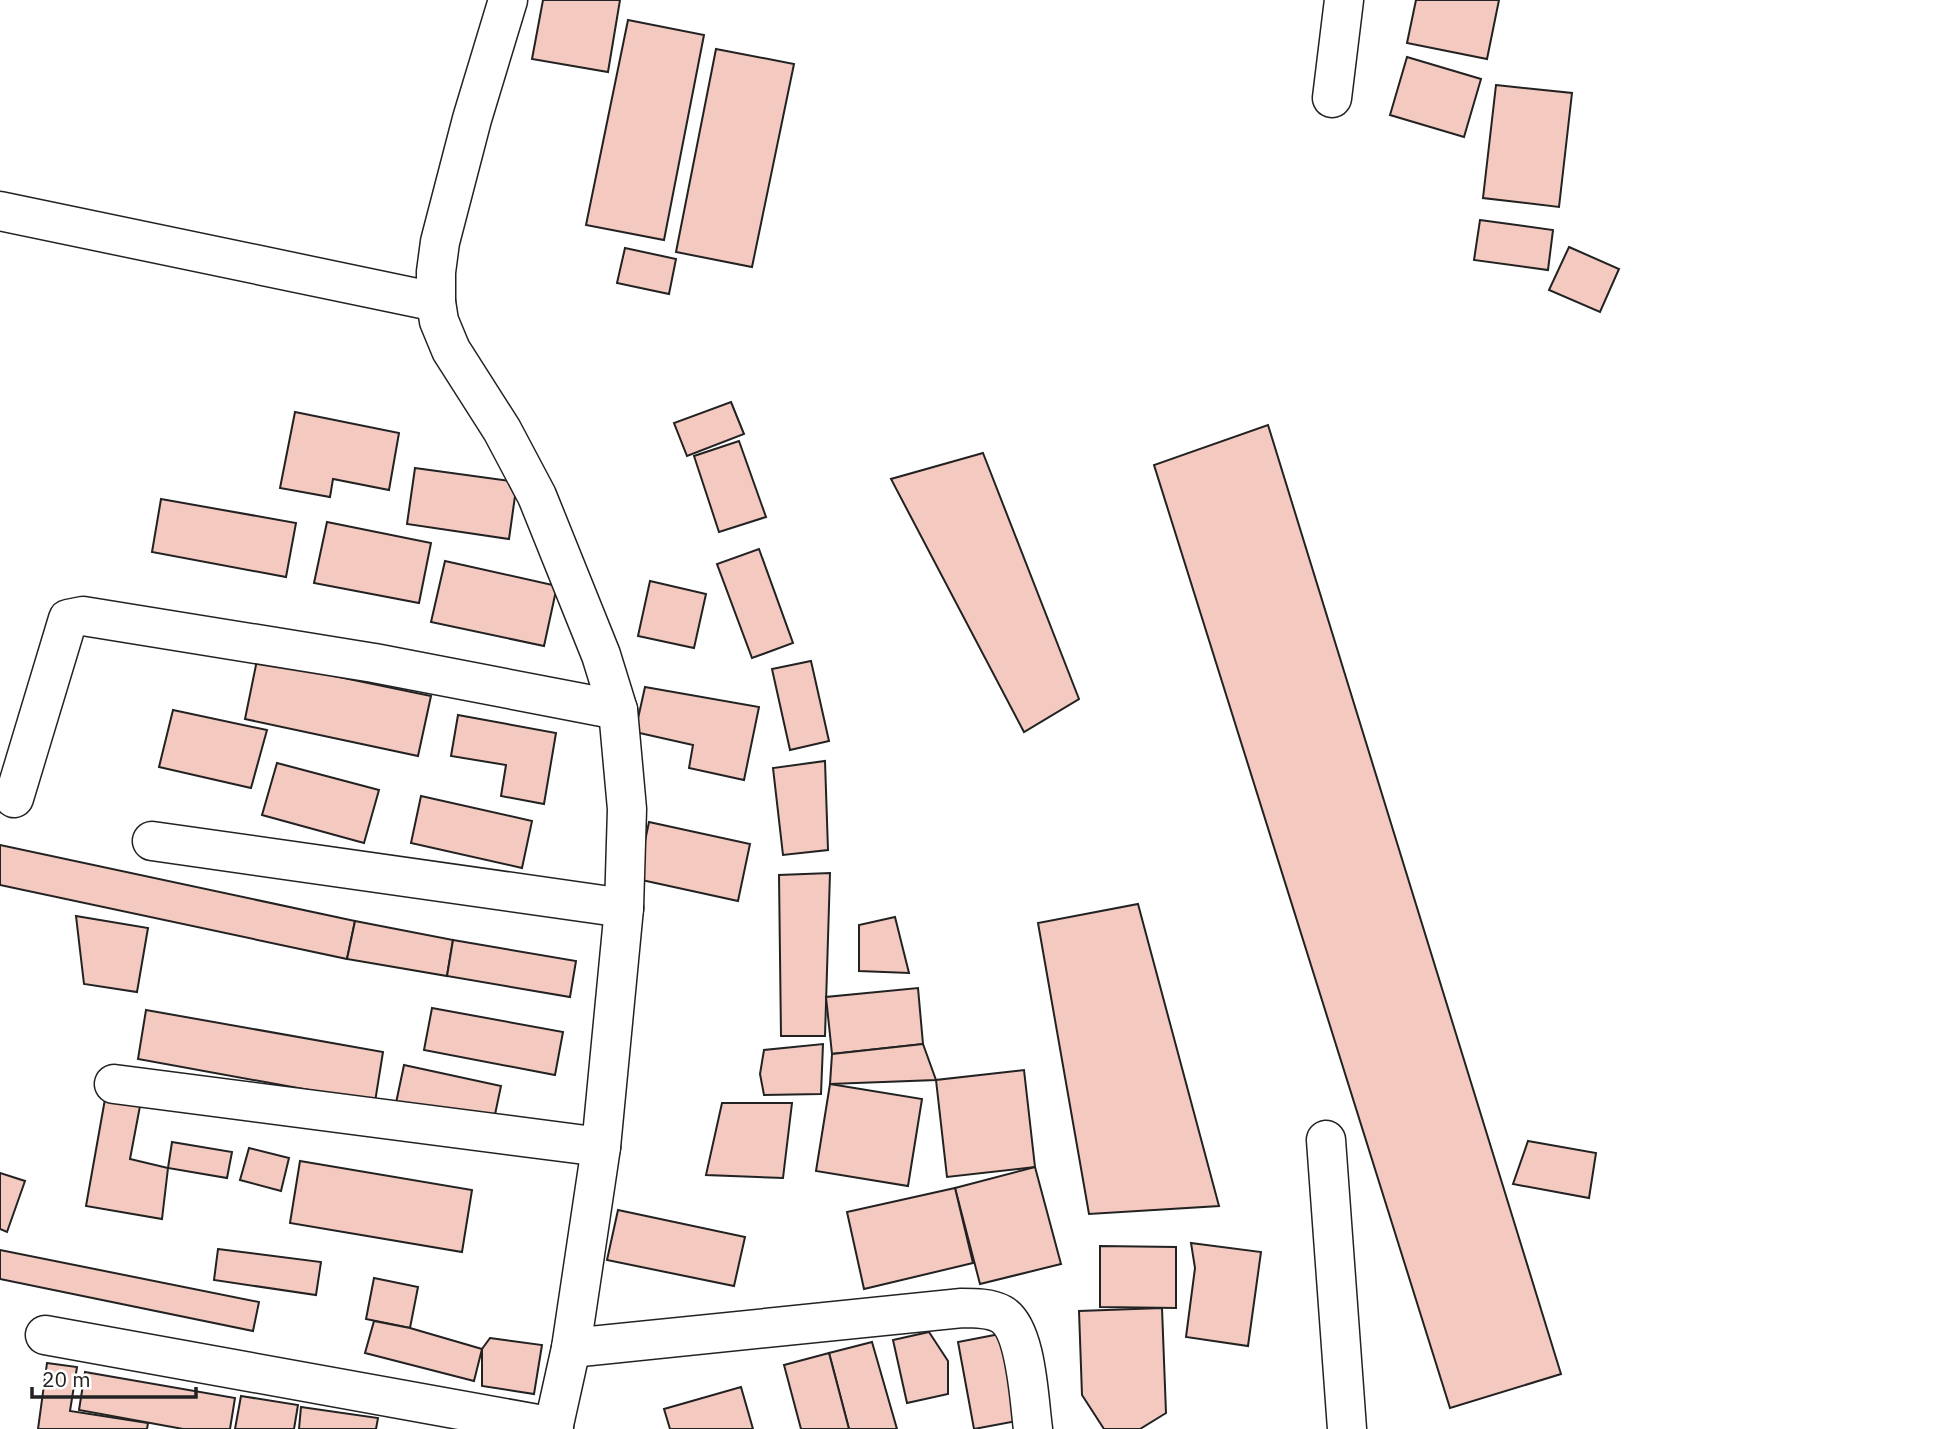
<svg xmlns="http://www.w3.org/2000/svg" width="1948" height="1429" font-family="'IBM Plex Sans',sans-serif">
  <rect width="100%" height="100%" fill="#fff"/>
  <g fill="#f3c9c0" stroke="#222" stroke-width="2">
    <polygon points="543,0 620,0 608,72 532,59"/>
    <polygon points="1416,0 1499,0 1487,59 1407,43"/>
    <polygon points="628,20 704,35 664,240 586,225"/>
    <polygon points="716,49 794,64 752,267 676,252"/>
    <polygon points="1407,57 1481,79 1464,137 1390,115"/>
    <polygon points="1496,85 1572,93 1559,207 1483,198"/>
    <polygon points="1480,220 1553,230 1548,270 1474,260"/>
    <polygon points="1569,247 1619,269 1600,312 1549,290"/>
    <polygon points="625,248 676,259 669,294 617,283"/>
    <polygon points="731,402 744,434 687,456 674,423"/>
    <polygon points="295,412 399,433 389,490 333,479 330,497 280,488"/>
    <polygon points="1268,425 1561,1374 1450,1408 1154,465"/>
    <polygon points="739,441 766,517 719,532 694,456"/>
    <polygon points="983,453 1079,699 1024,732 891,479"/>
    <polygon points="415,468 517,482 509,539 407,524"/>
    <polygon points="161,499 296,523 286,577 152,552"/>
    <polygon points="327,522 431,543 419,603 314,583"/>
    <polygon points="759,549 793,643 752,658 717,564"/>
    <polygon points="445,561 557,586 544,646 431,622"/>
    <polygon points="650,581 706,594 694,648 638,636"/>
    <polygon points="257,660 431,696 418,756 245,719"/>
    <polygon points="811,661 829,741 790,750 772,669"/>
    <polygon points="645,687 759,707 744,780 689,768 693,745 635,732"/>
    <polygon points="173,710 267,730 251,788 159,767"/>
    <polygon points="458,715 556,733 544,804 501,796 506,765 451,756"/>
    <polygon points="825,761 828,850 783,855 773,768"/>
    <polygon points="277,763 379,790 364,843 262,815"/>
    <polygon points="421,796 532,821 522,868 411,843"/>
    <polygon points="649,822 750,844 738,901 637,879"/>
    <polygon points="0,845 355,921 347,959 0,885"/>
    <polygon points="830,873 825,1036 781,1036 779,875"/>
    <polygon points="1138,904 1219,1206 1089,1214 1038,923"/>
    <polygon points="76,916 148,928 137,992 84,984"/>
    <polygon points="895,917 909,973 859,971 859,925"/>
    <polygon points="355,921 453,940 447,976 347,959"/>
    <polygon points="453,940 576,961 570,997 447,976"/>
    <polygon points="918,988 923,1044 832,1054 826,997"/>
    <polygon points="432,1008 563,1032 555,1075 424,1050"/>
    <polygon points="146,1010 383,1052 375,1102 138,1059"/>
    <polygon points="823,1044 821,1094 764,1095 760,1074 764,1050"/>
    <polygon points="923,1044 936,1080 830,1084 832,1054"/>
    <polygon points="404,1065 501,1086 493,1124 396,1103"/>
    <polygon points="1024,1070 1035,1167 947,1177 936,1080"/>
    <polygon points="830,1084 922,1099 908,1186 816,1171"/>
    <polygon points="105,1099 140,1106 130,1159 168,1168 162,1219 86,1206"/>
    <polygon points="722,1103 792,1103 783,1178 706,1175"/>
    <polygon points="1528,1141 1596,1153 1589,1198 1513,1184"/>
    <polygon points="172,1142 232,1152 227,1178 168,1168"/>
    <polygon points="249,1148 289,1158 281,1191 240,1180"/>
    <polygon points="300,1161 472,1190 462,1252 290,1223"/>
    <polygon points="1035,1167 1061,1264 980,1284 955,1188"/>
    <polygon points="0,1173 25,1181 7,1232 0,1229"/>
    <polygon points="955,1188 973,1263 864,1289 847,1212"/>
    <polygon points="618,1210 745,1237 734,1286 607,1260"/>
    <polygon points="1191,1243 1261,1252 1248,1346 1186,1337 1195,1268"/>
    <polygon points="1100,1246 1176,1247 1176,1308 1100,1307"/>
    <polygon points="218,1249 321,1262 316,1295 214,1280"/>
    <polygon points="0,1250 259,1302 253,1331 0,1279"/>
    <polygon points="374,1278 418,1287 410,1328 366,1319"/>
    <polygon points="1162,1308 1166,1413 1140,1429 1104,1429 1082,1395 1079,1311"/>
    <polygon points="374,1321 410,1328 482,1349 474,1381 365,1353"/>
    <polygon points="929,1332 948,1361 948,1394 907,1403 893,1340"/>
    <polygon points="1005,1333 1022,1420 974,1429 958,1342"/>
    <polygon points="490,1338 542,1345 534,1394 482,1386 482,1349"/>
    <polygon points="872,1342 897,1429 849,1429 829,1353"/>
    <polygon points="829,1353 849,1429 801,1429 784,1365"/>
    <polygon points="47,1363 77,1367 70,1411 148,1423 147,1429 38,1429"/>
    <polygon points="85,1372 235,1398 230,1429 183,1429 79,1410"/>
    <polygon points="741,1387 753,1429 670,1429 664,1409"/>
    <polygon points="241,1396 298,1405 294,1429 235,1429"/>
    <polygon points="301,1407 378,1418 376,1429 299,1429"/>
  </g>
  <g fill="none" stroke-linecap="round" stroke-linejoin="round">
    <defs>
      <g id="minor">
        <polyline points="508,0 472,119 440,242 436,272 436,302 439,321 451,350 502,430 537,496 601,655 618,710 627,809 624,908 601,1147 571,1348 553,1429"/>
        <polyline points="1332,98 1344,0"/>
        <polyline points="0,211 436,302"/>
        <polyline points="14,798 68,619 83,616 374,663 618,710"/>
        <polyline points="152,841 624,908"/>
        <polyline points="114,1084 601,1147"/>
        <polyline points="1326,1140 1347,1429"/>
        <polyline points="45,1335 554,1427"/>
        <path d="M571,1348l391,-40c13,0 28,0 39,6 26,14 28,87 32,115"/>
      </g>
    </defs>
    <use href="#minor" stroke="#222" stroke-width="41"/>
    <use href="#minor" stroke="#fff" stroke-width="38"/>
  </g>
  <path d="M32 1387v10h164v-10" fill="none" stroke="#222222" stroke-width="3.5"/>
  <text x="42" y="1387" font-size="21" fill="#222222" stroke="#ffffff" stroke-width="5" paint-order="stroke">20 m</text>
</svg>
